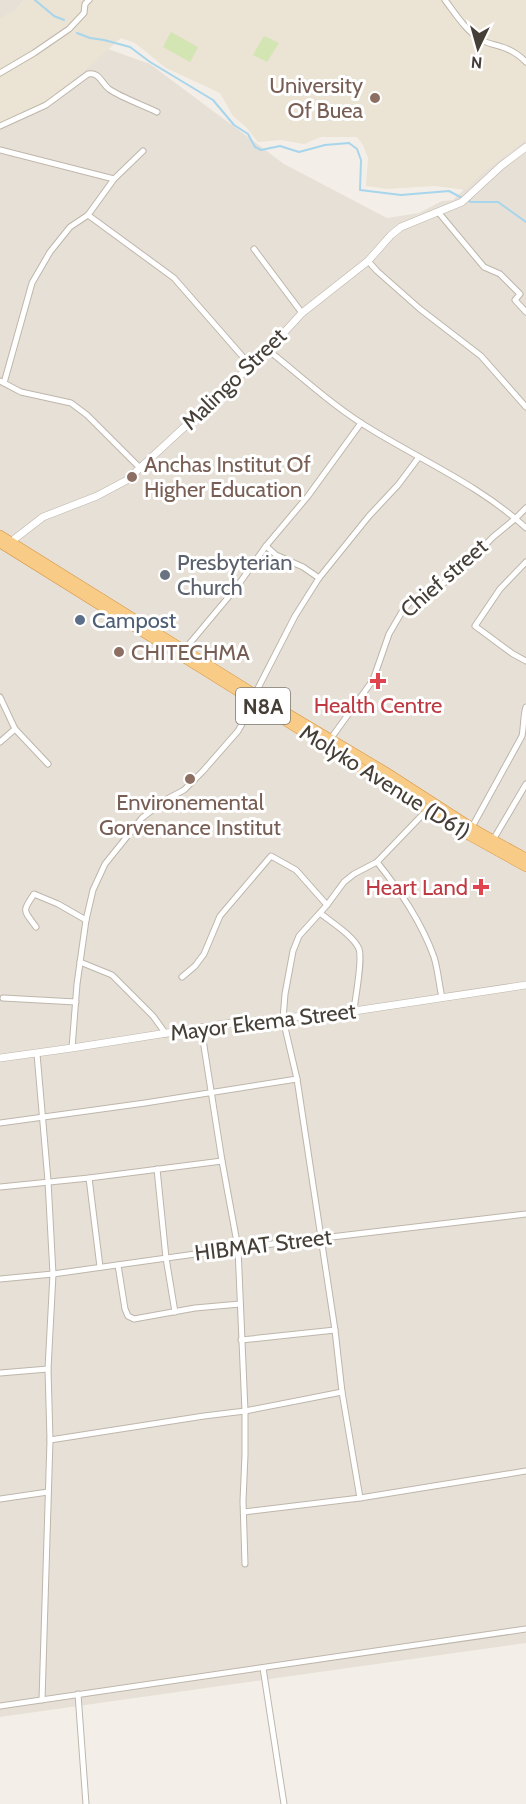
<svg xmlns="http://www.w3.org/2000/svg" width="526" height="1804" font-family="Cabin,sans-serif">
  <rect width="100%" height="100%" fill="#f3efe8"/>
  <polygon fill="#e7e0d6" points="0,0 24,0 17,9 111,50 150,64 284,164 387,218 419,213 442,201 453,200 480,174 526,139 526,1643 0,1717"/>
  <polygon fill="#ebe3d3" points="24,0 526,0 526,139 480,174 465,190 435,186 387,189 366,186 368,158 363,145 357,137 321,137 304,144 281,140 258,142 246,127 233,116 220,93 166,68 135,43 121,38 84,71 45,103 0,123 0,19 20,6"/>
  <g fill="#d2e5b3">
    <polygon points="171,32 198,47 190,62 163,47"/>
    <polygon points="264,36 279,43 267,62 253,55"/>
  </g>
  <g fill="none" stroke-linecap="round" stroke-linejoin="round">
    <g stroke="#a7d5ec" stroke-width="2">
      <polyline points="35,0 54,16 64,20"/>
      <polyline points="77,33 90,38 104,40 130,47 150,62 213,100 234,125 248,134 255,147 261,150 280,146 299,152 325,145 349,143 357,149 361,160 360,190 401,195 449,191 462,198"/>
      <polyline points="467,200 471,202 498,202 526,222"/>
    </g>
    <defs>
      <g id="minor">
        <path d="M445,0c10,13 21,31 35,39 7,5 14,5 22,8 10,3 17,8 24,15"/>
        <polyline points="0,73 34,53 69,29 84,13 85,4 89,0"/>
        <path d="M0,126l46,-21 42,-31c12,-2 13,9 21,15 13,9 34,16 48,23"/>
        <polyline points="0,150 114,179"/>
        <polyline points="439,213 484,267 500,274 520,294 515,300 526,312"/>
        <polyline points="88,215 174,278 250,365"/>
        <polyline points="254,249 302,313"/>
        <polyline points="368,261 377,271 420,309 481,356 526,407"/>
        <path d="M268,350c34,27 68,59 106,81 51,31 108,56 152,97"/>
        <polyline points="0,381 21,392 71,403 87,415 140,468"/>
        <polyline points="4,383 32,283 50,252 70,227 88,215 114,179 143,151"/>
        <polyline points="266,546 276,555 303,567 319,578 369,516 398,485 419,457"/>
        <polyline points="526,562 500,589 475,626 513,654 526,661"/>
        <polyline points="185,649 236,588 266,546 308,496 361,423"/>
        <polyline points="255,694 295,616 319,578"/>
        <polyline points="0,697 15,729 48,764"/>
        <polyline points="329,741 373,680 389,634 403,610 410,602 444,583 463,568 493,537 516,518 526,508"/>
        <polyline points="0,742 15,729"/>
        <path d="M472,827l50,-91c2,-10 1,-19 4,-29"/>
        <polyline points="493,840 526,784"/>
        <path d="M377,862c23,29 44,59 57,95 4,13 5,27 8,41"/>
        <path d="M320,913c11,9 34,23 39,36 4,11 -4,49 -5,62"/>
        <path d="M36,927c-13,-18 -14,-15 -2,-33l24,10 28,16"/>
        <polyline points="80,962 112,975 153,1016 166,1034"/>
        <polyline points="182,977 195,966 204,954 220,916 271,856 296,870 327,905"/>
        <polyline points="3,998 76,1002"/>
        <polyline points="201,1027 222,1161 238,1248 245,1411 245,1455 243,1501 245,1564"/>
        <polyline points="72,1048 77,984 86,920 93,890 105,864 142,818 165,800 184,790 203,771 238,731 255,701"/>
        <polyline points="37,1054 48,1181 53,1274 48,1369 50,1440 42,1700"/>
        <polyline points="0,1123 145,1103 297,1079"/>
        <polyline points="157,1169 166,1258 175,1312"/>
        <polyline points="89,1178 100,1267"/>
        <polyline points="0,1187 89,1178 222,1161"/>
        <polyline points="118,1265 125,1309 128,1316 134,1319 195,1308 240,1304"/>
        <polyline points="0,1279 53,1274 238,1248 526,1214"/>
        <polyline points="241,1340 335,1330"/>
        <polyline points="0,1373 48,1369"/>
        <polyline points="50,1440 204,1416 245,1411 342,1392"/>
        <polyline points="360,1498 526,1471"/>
        <polyline points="0,1499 48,1492"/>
        <polyline points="244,1512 360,1498 342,1392 335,1330 297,1079 283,1019 285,994 293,951 299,936 327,905 344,882 354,874 377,862 428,809"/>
        <polyline points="263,1668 284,1804"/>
        <polyline points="78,1694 86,1804"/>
        <polyline points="0,1706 526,1629"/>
      </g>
      <g id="tertiary">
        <polyline points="8,544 43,517 97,496 127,480 268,350 302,313 368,261 391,235 401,227 462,202 501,166 526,147"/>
        <polyline points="0,1058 72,1048 224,1024 354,1011 526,985"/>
      </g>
      <g id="trunk">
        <polyline points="0,535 255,694 386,772 479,832 526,858"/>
        <polyline points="0,543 470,836 526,867"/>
      </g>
    </defs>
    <use href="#minor" stroke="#beb6ab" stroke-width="7"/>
    <use href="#tertiary" stroke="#beb6ab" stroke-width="8"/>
    <use href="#trunk" stroke="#d59340" stroke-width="10"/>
    <use href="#minor" stroke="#fff" stroke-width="5"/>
    <use href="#tertiary" stroke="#fff" stroke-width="7"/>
    <use href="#trunk" stroke="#f8cb86" stroke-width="9"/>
  </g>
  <g fill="#8d6e63" stroke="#fff" stroke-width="2">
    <circle cx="375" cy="98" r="6"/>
    <circle cx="132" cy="477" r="6"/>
    <circle cx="119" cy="652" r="6"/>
    <circle cx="190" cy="779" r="6"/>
  </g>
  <circle fill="#6b7280" stroke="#fff" stroke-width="2" cx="165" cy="575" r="6"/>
  <circle fill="#5c6f8a" stroke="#fff" stroke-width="2" cx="80" cy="620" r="6"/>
  <g fill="#e0444e" stroke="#fff" stroke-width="2">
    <path d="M375 672h6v6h6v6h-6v6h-6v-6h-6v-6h6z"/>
    <path d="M478 878h6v6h6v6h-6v6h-6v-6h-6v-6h6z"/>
  </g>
  <g text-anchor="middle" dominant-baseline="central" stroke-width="6" stroke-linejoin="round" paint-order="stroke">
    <rect fill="#fff" stroke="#7e7973" stroke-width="1.5" x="236" y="688" width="54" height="36" rx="4.5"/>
    <g font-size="21" font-weight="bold" fill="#463f37">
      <text x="263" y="706">N8A</text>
    </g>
    <g font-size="22" fill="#785e54" stroke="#fff" text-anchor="start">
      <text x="363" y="85" text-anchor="end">University<tspan x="363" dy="25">Of Buea</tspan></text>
      <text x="144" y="464">Anchas Institut Of<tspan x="144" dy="25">Higher Education</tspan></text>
      <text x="131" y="652">CHITECHMA</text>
      <text x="190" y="802" text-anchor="middle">Environemental<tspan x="190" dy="25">Gorvenance Institut</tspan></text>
    </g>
    <g font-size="22" fill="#463f37" stroke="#fff">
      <text transform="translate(234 379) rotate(-44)">Malingo Street</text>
      <text transform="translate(444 578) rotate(-41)">Chief street</text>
      <text transform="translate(385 782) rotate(32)">Molyko Avenue (D61)</text>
      <text transform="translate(263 1022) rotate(-7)">Mayor Ekema Street</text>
      <text transform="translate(263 1245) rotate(-7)">HIBMAT Street</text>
    </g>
    <g font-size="22" fill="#5b616d" stroke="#fff" text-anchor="start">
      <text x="177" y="562">Presbyterian<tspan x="177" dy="25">Church</tspan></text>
    </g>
    <g font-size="22" fill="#4e5e75" stroke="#fff" text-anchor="start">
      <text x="92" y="620">Campost</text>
    </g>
    <g font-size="22" fill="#be3a42" stroke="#fff">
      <text x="378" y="705">Health Centre</text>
      <text x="468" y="887" text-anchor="end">Heart Land</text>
    </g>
  </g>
  <g transform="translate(478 48) rotate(185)" stroke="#ffffff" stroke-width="4.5" paint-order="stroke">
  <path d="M0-4.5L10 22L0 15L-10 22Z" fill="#463f37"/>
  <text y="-9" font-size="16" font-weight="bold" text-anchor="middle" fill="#463f37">N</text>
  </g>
</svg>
